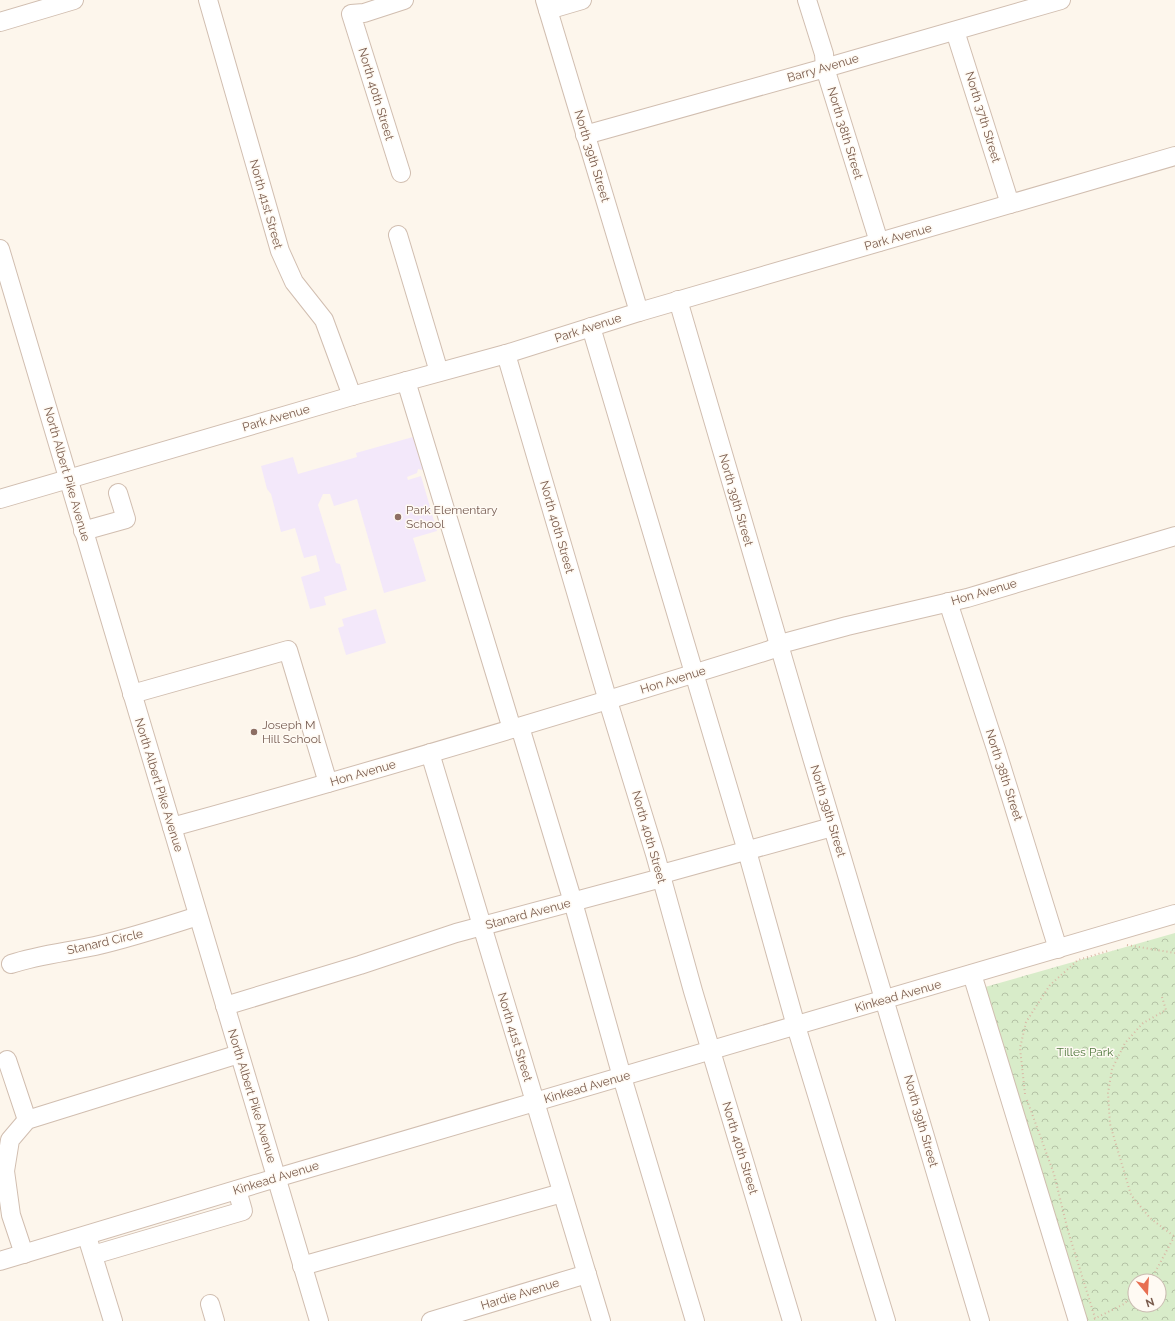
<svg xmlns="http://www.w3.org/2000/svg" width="1175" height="1321" font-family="Raleway,sans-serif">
  <defs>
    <pattern id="park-crowns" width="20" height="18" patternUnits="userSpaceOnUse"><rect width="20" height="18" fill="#d8ecc9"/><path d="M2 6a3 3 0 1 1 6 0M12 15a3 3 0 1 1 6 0" fill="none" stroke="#b4c2a5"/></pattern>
  </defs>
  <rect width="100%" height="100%" fill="#fdf6ec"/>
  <g fill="#f3e8fa">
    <polygon points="413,437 423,470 418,469 417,473 407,477 408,480 421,476 437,531 413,538 426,581 384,593 357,499 334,506 330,494 323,494 318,505 336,563 340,564 347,590 324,597 326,605 310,609 301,577 320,571 316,555 304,558 295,528 281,532 271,494 267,489 261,466 293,457 298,474 357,457 356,453"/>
    <polygon points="376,609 386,643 346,655 338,628 344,626 342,619"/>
  </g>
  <path fill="url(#park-crowns)" fill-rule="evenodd" d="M1175,933v388h-102l-102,-330zM1135,1281h24v24h-24z"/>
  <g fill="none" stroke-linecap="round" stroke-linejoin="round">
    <defs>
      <g id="minor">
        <polyline points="208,0 280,251 294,282 324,320 352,396"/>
        <polyline points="545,0 639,312"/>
        <polyline points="807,0 824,54 825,68 879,242"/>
        <polyline points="548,10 582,0"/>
        <polyline points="0,22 74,0"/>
        <polyline points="955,31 1010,204"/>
        <polyline points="585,135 825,68 1061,0"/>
        <polyline points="401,173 351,14 364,13 404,0"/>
        <polyline points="398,235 439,372"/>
        <polyline points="0,249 319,1321"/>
        <path d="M678,300c98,341 201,681 302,1021"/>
        <polyline points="591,327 747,851 796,1026 886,1321"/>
        <polyline points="506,354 608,701 655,854 693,991 792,1321"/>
        <polyline points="406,381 512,729"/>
        <polyline points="0,499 352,396 506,354 639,312 1175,156"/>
        <polyline points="83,531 126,519 118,493"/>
        <polyline points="948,602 996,749 1058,949"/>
        <polyline points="132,694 288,650 328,783"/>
        <polyline points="520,727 573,902 622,1077 695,1321"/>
        <polyline points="430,753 601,1321"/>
        <path d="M172,827c200,-55 399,-115 598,-177l14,-7 63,-17 120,-28 208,-62"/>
        <path d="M11,964c27,-9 56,-12 84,-18 35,-8 69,-19 103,-30"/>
        <polyline points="972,974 1078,1321"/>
        <polyline points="225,1006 360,965 456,933 654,880 669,872 832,827"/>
        <polyline points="7,1060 27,1120"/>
        <polyline points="89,1243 113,1321"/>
        <polyline points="24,1254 11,1215 5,1171 10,1140 27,1120 239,1054"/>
        <polyline points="93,1255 243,1211 237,1190"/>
        <polyline points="0,1261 276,1178 1175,914"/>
        <polyline points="302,1266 562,1193"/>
        <polyline points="210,1304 215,1321"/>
        <polyline points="431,1321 587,1274"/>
      </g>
    </defs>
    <use href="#minor" stroke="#d1beb0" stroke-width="20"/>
    <g stroke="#d9b8a5" stroke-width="2" stroke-dasharray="1 3" stroke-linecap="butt">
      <polyline points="1127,945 1175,953"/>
      <polyline points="1162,997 1166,1010 1143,1023 1125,1043 1112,1069 1108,1093 1110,1124 1131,1195 1150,1218 1175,1237"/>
      <polyline points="1025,1094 1020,1048 1026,1022 1050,985 1078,960 1108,951"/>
      <polyline points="1027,1100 1054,1174 1068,1231 1096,1321"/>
      <polyline points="1147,1281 1153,1276 1174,1237"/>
      <polyline points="1094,1319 1124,1304 1135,1293"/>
    </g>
    <use href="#minor" stroke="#fff" stroke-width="18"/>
  </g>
  <g fill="#8d6e63" stroke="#fffaf3" stroke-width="1.5">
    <circle cx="398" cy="517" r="4"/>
    <circle cx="254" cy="732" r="4"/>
  </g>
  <g text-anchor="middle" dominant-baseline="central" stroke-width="3" stroke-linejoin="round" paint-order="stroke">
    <g font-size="12" fill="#7a5c4d" stroke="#fffaf3">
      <text transform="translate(823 68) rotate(-16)">Barry Avenue</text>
      <text transform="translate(376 94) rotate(73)">North 40th Street</text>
      <text transform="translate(983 117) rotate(73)">North 37th Street</text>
      <text transform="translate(845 133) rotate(73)">North 38th Street</text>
      <text transform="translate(592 156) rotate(73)">North 39th Street</text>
      <text transform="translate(266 204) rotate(74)">North 41st Street</text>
      <text transform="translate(898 237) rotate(-16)">Park Avenue</text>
      <text transform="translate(588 328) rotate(-18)">Park Avenue</text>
      <text transform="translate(276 418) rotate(-16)">Park Avenue</text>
      <text transform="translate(67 474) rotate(74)">North Albert Pike Avenue</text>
      <text transform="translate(736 500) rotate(74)">North 39th Street</text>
      <text transform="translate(557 527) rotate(74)">North 40th Street</text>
      <text transform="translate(984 592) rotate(-16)">Hon Avenue</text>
      <text transform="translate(673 680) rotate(-17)">Hon Avenue</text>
      <text transform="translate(363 773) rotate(-16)">Hon Avenue</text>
      <text transform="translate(1004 775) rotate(72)">North 38th Street</text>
      <text transform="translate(159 785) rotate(73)">North Albert Pike Avenue</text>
      <text transform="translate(828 811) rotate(73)">North 39th Street</text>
      <text transform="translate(649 837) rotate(74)">North 40th Street</text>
      <text transform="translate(528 914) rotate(-15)">Stanard Avenue</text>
      <text transform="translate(105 942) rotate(-13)">Stanard Circle</text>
      <text transform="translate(898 996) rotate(-16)">Kinkead Avenue</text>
      <text transform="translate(515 1037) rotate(73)">North 41st Street</text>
      <text transform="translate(587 1087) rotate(-16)">Kinkead Avenue</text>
      <text transform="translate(252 1096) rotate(73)">North Albert Pike Avenue</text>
      <text transform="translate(921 1121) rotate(74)">North 39th Street</text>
      <text transform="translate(740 1148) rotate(73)">North 40th Street</text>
      <text transform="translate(276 1178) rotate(-17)">Kinkead Avenue</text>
      <text transform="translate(520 1294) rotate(-17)">Hardie Avenue</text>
    </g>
    <g font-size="12" fill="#785e54" stroke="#fffaf3" text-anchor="start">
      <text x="406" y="510">Park Elementary<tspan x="406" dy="14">School</tspan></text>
      <text x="262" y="725">Joseph M<tspan x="262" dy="14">Hill School</tspan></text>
    </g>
    <g font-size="12" fill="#537a41" stroke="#fffaf3">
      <text x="1085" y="1052">Tilles Park</text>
    </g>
  </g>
  <g transform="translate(1147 1293) rotate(162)"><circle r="19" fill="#fffaf3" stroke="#cabbb1"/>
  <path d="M0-3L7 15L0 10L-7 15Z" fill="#e76f51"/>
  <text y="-6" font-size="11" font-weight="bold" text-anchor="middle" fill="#7a5c4d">N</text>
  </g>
</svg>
